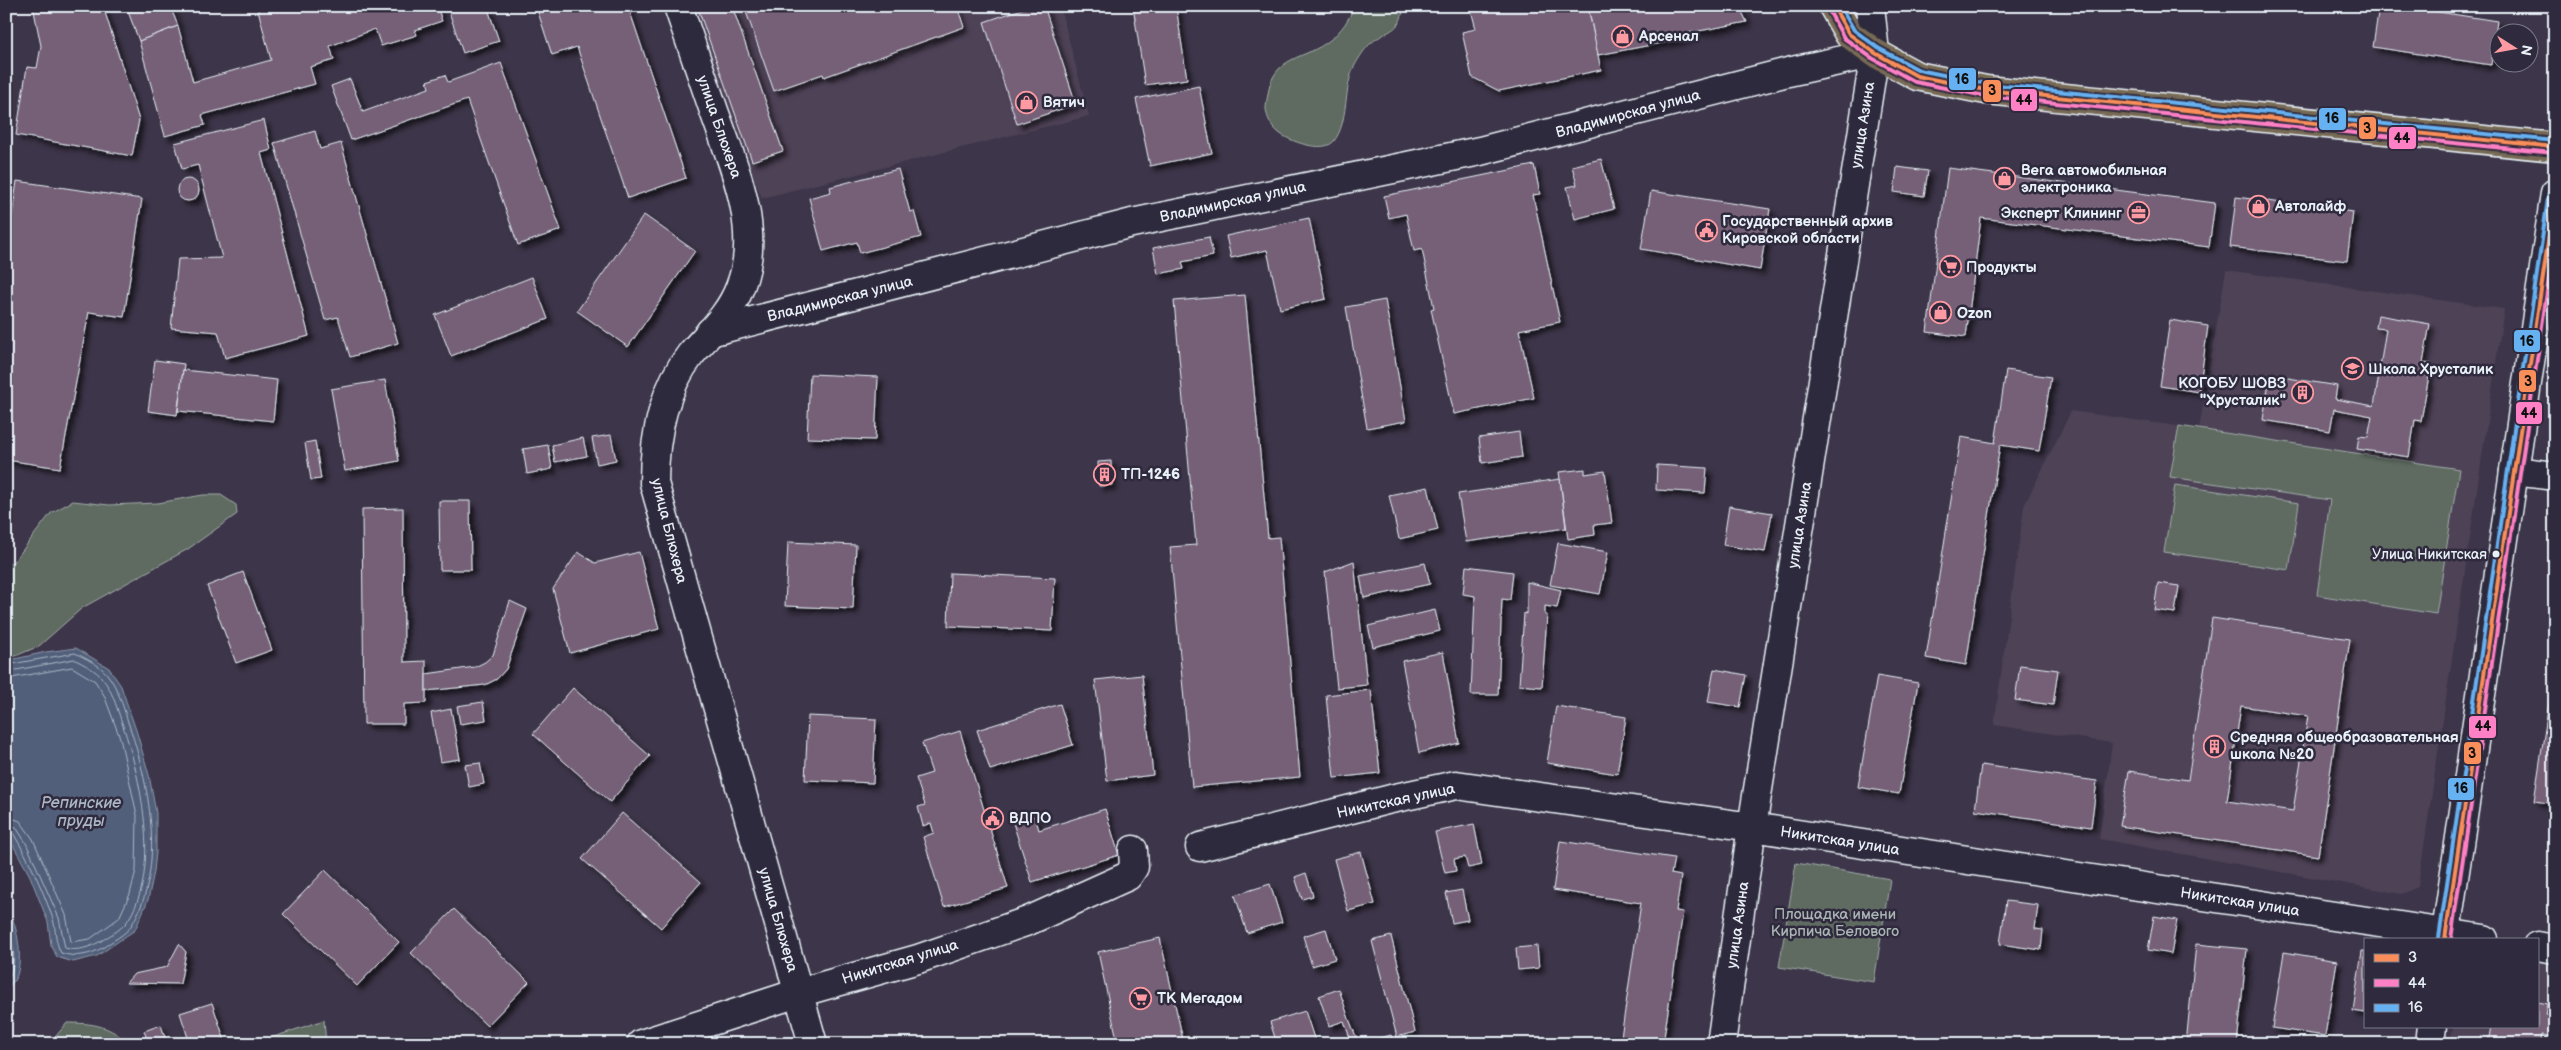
<svg xmlns="http://www.w3.org/2000/svg" width="2561" height="1050" font-family="'Balsamiq Sans',sans-serif">
  <defs>
    <filter id="shadow"><feDropShadow dx="4.5" dy="4.5" stdDeviation="2.5" flood-color="#0009"/></filter>
  </defs>
  <rect width="100%" height="100%" fill="#3d3549"/>
  <filter id="ink" filterUnits="userSpaceOnUse"><feTurbulence type="fractalNoise" baseFrequency=".02" numOctaves="2"/><feDisplacementMap in="SourceGraphic" scale="10" xChannelSelector="R" yChannelSelector="G"/><feConvolveMatrix kernelMatrix="1 2 1 2 8 2 1 2 1" color-interpolation-filters="sRGB"/></filter>
  <g filter="url(#ink)">
    <g fill="#4e4257">
      <polygon points="684,6 1060,6 1089,116 762,198"/>
      <polygon points="2226,270 2504,309 2418,887 2402,894 2099,839 2112,743 1994,725 2024,506 2071,411 2199,429"/>
      <polygon points="2537,960 2555,963 2555,1044 2450,1044 2453,1026 2537,1026"/>
    </g>
    <g fill="#5e6a60" stroke="#a3aeac">
      <path d="M1354,6h50c-4,28 -15,22 -33,37 -6,5 -12,15 -16,22 -12,22 -6,57 -21,76 -10,13 -46,0 -56,-9 -7,-6 -11,-14 -12,-23 0,-5 1,-10 2,-15 6,-40 38,-34 62,-54 12,-10 19,-20 24,-34z"/>
      <polygon points="2179,426 2459,469 2436,614 2317,595 2330,500 2170,477"/>
      <polygon points="2175,485 2299,503 2289,570 2164,552"/>
      <polygon points="203,495 221,495 236,505 237,514 188,549 82,608 39,646 6,660 6,566 15,560 51,513 73,501 109,505 158,503"/>
      <polygon points="1796,863 1890,879 1874,982 1779,967"/>
      <polygon points="324,1020 326,1044 253,1044"/>
      <path d="M67,1023c24,0 44,2 61,21h-70l-2,-8z"/>
    </g>
    <g fill="#515f7a" stroke="#8d99ac">
      <polygon points="76,648 109,668 121,686 137,733 149,775 156,813 156,852 154,872 148,900 135,930 97,956 73,962 57,957 51,945 48,922 30,876 6,832 6,661 46,652"/>
      <path d="M6,905c11,17 18,53 10,73 -2,4 -7,8 -10,12z"/>
    </g>
    <g fill="none" stroke-linecap="round" stroke-linejoin="round">
      <g stroke="#acb7c6" stroke-width="1">
        <path d="M6,665l69,-12c10,5 25,12 32,21 11,14 16,32 21,48 21,60 39,147 3,204 -5,8 -19,15 -27,21 -14,8 -28,11 -43,6 -6,-11 -5,-23 -8,-34 -10,-29 -24,-60 -40,-86l-7,-3"/>
        <path d="M6,672l68,-13c9,5 22,11 28,19 10,12 14,27 19,42 19,54 42,152 5,203 -6,7 -17,13 -25,18 -11,6 -23,11 -36,7l-6,-30 -33,-75 -10,-16 -10,-3"/>
        <polyline points="6,679 72,667 95,681 104,695 120,738 137,815 136,870 130,894 119,918 90,939 71,942 66,915 33,839 20,821 6,816"/>
        <path d="M6,918c6,20 14,47 0,64"/>
      </g>
    </g>
    <g fill="#756077" stroke="#e8f1f8" fill-rule="evenodd" filter="url(#shadow)">
      <polygon points="33,6 103,6 139,120 132,156 16,135 27,67 37,68 41,46"/>
      <polygon points="126,6 170,6 178,26 139,41"/>
      <polygon points="257,6 437,6 442,21 415,30 417,35 381,46 375,29 330,46 334,60 310,67 315,84 202,115 205,125 165,136 139,41 178,26 193,82 271,60"/>
      <polygon points="447,6 487,6 499,41 463,53"/>
      <polygon points="536,6 628,6 686,178 628,198 577,47 552,55"/>
      <polygon points="697,6 732,6 783,151 752,161"/>
      <polygon points="744,6 957,6 964,27 824,77 823,74 774,91"/>
      <polygon points="1031,6 1044,6 1076,104 1017,124 984,22"/>
      <polygon points="1133,6 1176,6 1187,79 1145,85"/>
      <polygon points="1487,6 1588,6 1601,70 1499,91 1472,77 1462,32 1476,29 1471,10"/>
      <polygon points="1588,6 1739,6 1747,22 1688,33 1689,38 1598,55"/>
      <polygon points="2379,6 2400,6 2497,21 2491,65 2373,47"/>
      <polygon points="501,63 561,230 518,245 467,100 351,140 331,86 350,79 363,112 429,88 427,81 445,75 448,82"/>
      <polygon points="1199,86 1212,153 1150,166 1136,99"/>
      <polygon points="264,120 271,150 261,153 309,336 225,358 218,332 171,328 178,259 222,258 198,165 182,169 175,143"/>
      <polygon points="315,131 320,149 341,143 398,343 350,357 338,317 325,320 274,143"/>
      <polygon points="1601,159 1614,209 1575,219 1567,187 1577,185 1572,166"/>
      <polygon points="1534,165 1540,194 1533,195 1560,322 1519,330 1534,398 1454,414 1431,309 1434,308 1422,249 1414,251 1406,214 1389,218 1384,196"/>
      <polygon points="1897,167 1928,171 1924,196 1894,192"/>
      <polygon points="1948,168 2215,203 2209,247 1981,218 1966,337 1927,332"/>
      <polygon points="898,169 910,212 914,211 921,237 860,253 857,242 823,251 809,198 831,192 830,187"/>
      <circle cx="188" cy="190" r="11"/>
      <polygon points="17,181 142,199 124,317 89,312 60,468 6,460 6,258"/>
      <polygon points="1651,191 1770,209 1760,270 1641,249"/>
      <polygon points="2236,197 2353,212 2347,261 2230,247"/>
      <polygon points="644,215 695,251 628,347 577,311"/>
      <polygon points="1309,218 1326,299 1280,309 1267,250 1231,258 1226,236"/>
      <polygon points="1209,237 1213,256 1182,262 1184,269 1158,274 1153,248"/>
      <polygon points="532,277 548,319 451,356 435,315"/>
      <polygon points="1245,295 1268,538 1279,537 1300,777 1192,787 1170,547 1196,545 1174,301"/>
      <polygon points="1385,300 1406,421 1367,428 1346,307"/>
      <polygon points="2378,315 2430,324 2423,363 2431,364 2421,421 2415,420 2409,457 2357,449 2359,436 2368,437 2372,416 2334,409 2330,431 2263,420 2270,375 2337,386 2335,399 2374,406 2386,329 2376,328"/>
      <polygon points="2170,320 2208,326 2199,392 2160,386"/>
      <polygon points="155,360 184,364 177,415 148,411"/>
      <polygon points="183,370 277,380 273,421 178,411"/>
      <polygon points="2006,370 2051,377 2039,451 2000,445 1966,665 1926,658 1961,437 1995,443"/>
      <polygon points="810,374 878,377 875,440 807,438"/>
      <polygon points="385,380 399,461 345,471 331,389"/>
      <polygon points="1519,432 1522,457 1482,463 1479,438"/>
      <polygon points="611,435 616,460 597,464 592,438"/>
      <polygon points="583,438 587,456 555,462 552,445"/>
      <polygon points="315,441 321,479 311,480 305,443"/>
      <polygon points="548,445 552,469 527,474 523,449"/>
      <polygon points="1111,461 1112,485 1099,486 1098,462"/>
      <polygon points="1657,465 1707,468 1705,493 1656,490"/>
      <polygon points="1585,469 1585,474 1605,471 1612,523 1594,525 1595,535 1568,539 1559,472"/>
      <polygon points="1560,479 1566,528 1466,542 1458,494"/>
      <polygon points="1428,487 1438,530 1399,539 1389,495"/>
      <polygon points="439,501 470,501 471,570 440,570"/>
      <polygon points="1729,506 1772,513 1765,552 1723,545"/>
      <polygon points="403,508 404,662 426,661 426,703 404,704 404,724 364,724 362,509"/>
      <polygon points="788,542 856,545 853,609 785,606"/>
      <polygon points="1558,543 1608,552 1600,594 1550,585"/>
      <polygon points="578,552 595,563 639,552 659,629 570,653 553,589"/>
      <polygon points="1354,561 1367,685 1337,688 1325,572"/>
      <polygon points="1425,563 1430,584 1364,598 1360,576"/>
      <polygon points="1466,566 1513,572 1510,600 1502,599 1498,695 1471,695 1475,596 1463,594"/>
      <polygon points="243,572 272,650 236,663 207,586"/>
      <polygon points="950,573 1055,578 1052,631 948,626"/>
      <polygon points="1527,582 1561,590 1557,608 1545,606 1545,615 1547,615 1542,687 1519,685 1524,613 1527,614"/>
      <polygon points="2158,583 2179,586 2175,613 2154,610"/>
      <polygon points="510,601 527,609 506,669 497,679 485,685 426,691 426,674 475,667 485,662 493,655"/>
      <polygon points="1435,610 1440,631 1373,647 1368,626"/>
      <path d="M2212,618l138,21 -32,217 -198,-30 9,-55 59,9zM2241,706l67,10 -15,95 -66,-10z"/>
      <polygon points="1443,652 1459,743 1419,753 1402,661"/>
      <polygon points="2555,663 2555,804 2534,801"/>
      <polygon points="2020,665 2058,670 2053,705 2015,700"/>
      <polygon points="1714,669 1746,675 1740,707 1708,702"/>
      <polygon points="1142,675 1153,775 1107,781 1095,680"/>
      <polygon points="1877,676 1918,683 1899,794 1858,787"/>
      <polygon points="573,688 650,756 610,802 533,734"/>
      <polygon points="1371,690 1380,773 1334,778 1326,695"/>
      <polygon points="483,702 486,720 460,724 457,706"/>
      <polygon points="1060,704 1073,745 990,770 977,730"/>
      <polygon points="1556,706 1626,717 1617,774 1547,763"/>
      <polygon points="451,709 460,759 440,762 431,713"/>
      <polygon points="808,716 876,719 873,783 805,780"/>
      <polygon points="960,731 1008,888 944,907 923,837 934,833 931,823 923,826 918,807 925,805 916,778 932,773 922,743"/>
      <polygon points="480,763 484,784 469,787 465,765"/>
      <polygon points="1981,765 2097,781 2091,827 1975,810"/>
      <polygon points="1105,809 1119,855 1032,882 1013,823 1035,816 1039,830"/>
      <polygon points="622,813 701,882 661,928 582,859"/>
      <polygon points="1474,824 1482,865 1468,868 1465,857 1454,859 1456,871 1445,873 1435,832"/>
      <polygon points="1560,841 1674,858 1671,874 1681,876 1676,911 1683,912 1663,1044 1620,1044 1641,903 1553,890"/>
      <polygon points="1361,852 1375,904 1348,911 1334,859"/>
      <polygon points="325,870 399,942 357,986 283,914"/>
      <polygon points="1306,873 1313,896 1302,899 1295,877"/>
      <polygon points="1270,884 1282,922 1247,933 1235,895"/>
      <polygon points="1462,890 1468,920 1452,923 1446,893"/>
      <polygon points="2006,901 2038,905 2035,929 2043,930 2041,950 2000,944"/>
      <polygon points="454,909 529,982 487,1026 411,953"/>
      <polygon points="2154,916 2177,920 2171,954 2148,950"/>
      <polygon points="1326,929 1335,959 1312,966 1303,936"/>
      <polygon points="1391,936 1415,1032 1397,1037 1372,941"/>
      <polygon points="1160,938 1184,1044 1118,1044 1098,952"/>
      <polygon points="179,944 186,952 180,984 126,983 134,974 167,967"/>
      <polygon points="2196,944 2247,949 2237,1044 2186,1044"/>
      <polygon points="1537,946 1539,968 1518,970 1516,948"/>
      <polygon points="2362,951 2365,951 2365,1013 2353,1011"/>
      <polygon points="2284,952 2337,961 2325,1036 2272,1028"/>
      <polygon points="1339,989 1349,1019 1359,1044 1352,1044 1344,1021 1329,1026 1319,996"/>
      <polygon points="2537,1002 2547,1004 2545,1015 2555,1016 2555,1037 2542,1035 2541,1040 2555,1044 2488,1044 2491,1026 2537,1026"/>
      <polygon points="212,1003 226,1044 190,1044 180,1013"/>
      <polygon points="1305,1011 1316,1044 1277,1044 1270,1022"/>
      <polygon points="161,1025 167,1044 149,1044 144,1031"/>
      <polygon points="1391,1035 1394,1044 1359,1044"/>
      <polygon points="2036,1037 2077,1044 2035,1044"/>
    </g>
    <g fill="none" stroke-linecap="round" stroke-linejoin="round">
      <defs>
        <g id="minor">
          <path d="M678,6c12,35 24,70 36,105 19,54 49,119 26,176 -10,27 -31,46 -49,67 -29,37 -37,84 -37,129l159,561"/>
          <polyline points="710,332 1132,223 1480,151 1788,72 1875,53"/>
          <polyline points="2514,471 2555,476"/>
          <polyline points="1200,847 1391,799 1456,785 1752,827 2484,939"/>
          <polyline points="2445,939 2555,193"/>
          <polyline points="2537,946 2555,949"/>
          <polyline points="641,1044 798,993 918,959 1028,921 1128,876 1134,867 1133,850"/>
          <polyline points="1721,1044 1752,827 1875,53 1870,6"/>
          <polyline points="2430,1044 2432,1026"/>
        </g>
        <polyline id="major" points="1833,6 1849,34 1875,53 1917,76 1986,90 2555,147"/>
      </defs>
      <use href="#minor" stroke="#e8f1f8" stroke-width="31"/>
      <use href="#major" stroke="#e8f1f8" stroke-width="31"/>
      <use href="#minor" stroke="#2f2a3d" stroke-width="28"/>
      <use href="#major" stroke="#776a54" stroke-width="28"/>
      <defs>
        <g id="bus-1">
          <polyline points="1833,6 1849,34 1875,53 1917,76 1986,90 2555,147"/>
          <polyline points="2445,939 2555,195"/>
        </g>
        <g id="bus-2">
          <polyline points="1828,9 1844,38 1872,58 1915,82 1985,96 2554,153"/>
          <polyline points="2451,939 2555,238"/>
        </g>
        <g id="bus-3">
          <polyline points="1840,6 1854,30 1878,48 1919,70 1987,84 2555,141"/>
          <polyline points="2439,938 2549,192"/>
        </g>
      </defs>
      <use href="#bus-1" stroke="#2f2a3d" stroke-width="8"/>
      <use href="#bus-2" stroke="#2f2a3d" stroke-width="8"/>
      <use href="#bus-3" stroke="#2f2a3d" stroke-width="8"/>
      <use href="#bus-1" stroke="#fa8e5a" stroke-width="4"/>
      <use href="#bus-2" stroke="#ff80c5" stroke-width="4"/>
      <use href="#bus-3" stroke="#66b1f2" stroke-width="4"/>
    </g>
  </g>
  <defs>
    <symbol id="shop-ring" viewBox="-11 -11 22 22"><circle r="9.5" fill="#2f2a3d" stroke="#ff9aa2" stroke-width="1.5"/><path d="M-5-2.5h2.3a2.7 3.5 0 0 1 5.4 0H5L5.5 6h-11ZM-1.5-2.5h3a1.5 2.3 0 0 0-3 0Z" fill="#ff9aa2"/></symbol>
    <symbol id="office-ring" viewBox="-11 -11 22 22"><circle r="9.5" fill="#2f2a3d" stroke="#ff9aa2" stroke-width="1.5"/><path d="M-6-3h4V-5.5h4V-3h4V5H-6ZM-1-4.5V-3h2v-1.5ZM-6 0V1H6V0Z" fill="#ff9aa2"/></symbol>
    <symbol id="civic-ring" viewBox="-11 -11 22 22"><circle r="9.5" fill="#2f2a3d" stroke="#ff9aa2" stroke-width="1.5"/><path d="M-.6-6.5H3V-4.5H.6V-3L4-1V1h2V6H-6V1h2V-1L-.6-3ZM-1.2 2.5V6h2.4V2.5Z" fill="#ff9aa2"/></symbol>
    <symbol id="supermarket-ring" viewBox="-11 -11 22 22"><circle r="9.5" fill="#2f2a3d" stroke="#ff9aa2" stroke-width="1.5"/><path d="M-6-5.5h2.5l.6 2H6L4.5 2H-2.5L-4.4-4H-6ZM-1.5 3.2a1.3 1.3 0 1 0 .1 0ZM3 3.2a1.3 1.3 0 1 0 .1 0Z" fill="#ff9aa2"/></symbol>
    <symbol id="school-ring" viewBox="-11 -11 22 22"><circle r="9.5" fill="#2f2a3d" stroke="#ff9aa2" stroke-width="1.5"/><path d="M0-5L7-2L0 1L-7-2ZM-4 1L0 2.5L4 1V4Q0 6-4 4Z" fill="#ff9aa2"/></symbol>
    <symbol id="building-ring" viewBox="-11 -11 22 22"><circle r="9.5" fill="#2f2a3d" stroke="#ff9aa2" stroke-width="1.5"/><path d="M-4-6H4V6H1V3H-1V6H-4ZM-2.5-4.3h1.7v1.8h-1.7ZM.8-4.3h1.7v1.8H.8ZM-2.5-1h1.7V.8h-1.7ZM.8-1h1.7V.8H.8Z" fill="#ff9aa2"/></symbol>
  </defs>
  <g fill-rule="evenodd">
    <use href="#shop-ring" x="1610" y="24" width="25" height="25"/>
    <use href="#shop-ring" x="1014" y="90" width="25" height="25"/>
    <use href="#shop-ring" x="1992" y="166" width="25" height="25"/>
    <use href="#shop-ring" x="2246" y="194" width="25" height="25"/>
    <use href="#office-ring" x="2126" y="200" width="25" height="25"/>
    <use href="#civic-ring" x="1694" y="218" width="25" height="25"/>
    <use href="#supermarket-ring" x="1938" y="254" width="25" height="25"/>
    <use href="#shop-ring" x="1928" y="300" width="25" height="25"/>
    <use href="#school-ring" x="2340" y="356" width="25" height="25"/>
    <use href="#building-ring" x="2290" y="380" width="25" height="25"/>
    <use href="#building-ring" x="1092" y="462" width="25" height="25"/>
    <use href="#building-ring" x="2202" y="734" width="25" height="25"/>
    <use href="#civic-ring" x="980" y="806" width="25" height="25"/>
    <use href="#supermarket-ring" x="1128" y="986" width="25" height="25"/>
  </g>
  <circle fill="#e8f1f8" stroke="#2f2a3d" stroke-width="2" cx="2496" cy="554" r="4.5"/>
  <g text-anchor="middle" dominant-baseline="central" stroke-width="5" stroke-linejoin="round" paint-order="stroke">
    <g font-size="14" fill="#e8f1f8" stroke="#2f2a3d" text-anchor="end">
      <text x="2487" y="554">Улица Никитская</text>
    </g>
    <g font-size="15" font-weight="bold" fill="#e8f1f8" stroke="#2f2a3d" text-anchor="start">
      <text x="1639" y="36">Арсенал</text>
      <text x="1043" y="102">Вятич</text>
      <text x="2021" y="170">Вега автомобильная<tspan x="2021" dy="17">электроника</tspan></text>
      <text x="2275" y="206">Автолайф</text>
      <text x="2122" y="213" text-anchor="end">Эксперт Клининг</text>
      <text x="1722" y="221">Государственный архив<tspan x="1722" dy="17">Кировской области</tspan></text>
      <text x="1966" y="267">Продукты</text>
      <text x="1957" y="313">Ozon</text>
      <text x="2368" y="369">Школа Хрусталик</text>
      <text x="2286" y="383" text-anchor="end">КОГОБУ ШОВЗ<tspan x="2286" dy="17">"Хрусталик"</tspan></text>
      <text x="1121" y="474">ТП-1246</text>
      <text x="2230" y="737">Средняя общеобразовательная<tspan x="2230" dy="17">школа №20</tspan></text>
      <text x="1009" y="818">ВДПО</text>
      <text x="1157" y="998">ТК Мегадом</text>
    </g>
    <g font-size="15" fill="#e8f1f8" stroke="#2f2a3d">
      <text transform="translate(1628 114) rotate(-15)">Владимирская улица</text>
      <text transform="translate(1863 125) rotate(-81)">улица Азина</text>
      <text transform="translate(719 127) rotate(71)">улица Блюхера</text>
      <text transform="translate(1233 202) rotate(-12)">Владимирская улица</text>
      <text transform="translate(840 299) rotate(-14)">Владимирская улица</text>
      <text transform="translate(1800 525) rotate(-81)">улица Азина</text>
      <text transform="translate(669 531) rotate(76)">улица Блюхера</text>
      <text transform="translate(1396 801) rotate(-12)">Никитская улица</text>
      <text transform="translate(1840 841) rotate(9)">Никитская улица</text>
      <text transform="translate(2240 902) rotate(9)">Никитская улица</text>
      <text transform="translate(778 920) rotate(74)">улица Блюхера</text>
      <text transform="translate(1738 925) rotate(-82)">улица Азина</text>
      <text transform="translate(900 962) rotate(-17)">Никитская улица</text>
    </g>
    <g font-size="15" fill="#aab4b4" stroke="#2f2a3d">
      <text x="1835" y="914">Площадка имени<tspan x="1835" dy="17">Кирпича Белового</tspan></text>
    </g>
    <g font-size="16" font-style="italic" fill="#acb7c6" stroke="#2f2a3d">
      <text x="81" y="803">Репинские<tspan x="81" dy="18">пруды</tspan></text>
    </g>
  </g>
  <g stroke="#2f2a3d" stroke-width="2">
    <rect x="1948" y="67" width="29" height="24" rx="5" fill="#66b1f2"/>
    <rect x="1982" y="79" width="20" height="24" rx="5" fill="#fa8e5a"/>
    <rect x="2010" y="88" width="28" height="24" rx="5" fill="#ff80c5"/>
    <rect x="2318" y="107" width="29" height="24" rx="5" fill="#66b1f2"/>
    <rect x="2358" y="116" width="19" height="24" rx="5" fill="#fa8e5a"/>
    <rect x="2388" y="126" width="29" height="24" rx="5" fill="#ff80c5"/>
    <rect x="2513" y="329" width="28" height="24" rx="5" fill="#66b1f2"/>
    <rect x="2518" y="369" width="19" height="24" rx="5" fill="#fa8e5a"/>
    <rect x="2515" y="401" width="28" height="24" rx="5" fill="#ff80c5"/>
    <rect x="2468" y="715" width="29" height="24" rx="5" fill="#ff80c5"/>
    <rect x="2463" y="741" width="19" height="24" rx="5" fill="#fa8e5a"/>
    <rect x="2447" y="777" width="28" height="24" rx="5" fill="#66b1f2"/>
  </g>
  <g font-size="14" text-anchor="middle" font-weight="bold" fill="#111">
    <text x="1962" y="84">16</text>
    <text x="1992" y="95">3</text>
    <text x="2024" y="105">44</text>
    <text x="2332" y="123">16</text>
    <text x="2367" y="133">3</text>
    <text x="2402" y="143">44</text>
    <text x="2527" y="346">16</text>
    <text x="2528" y="386">3</text>
    <text x="2529" y="418">44</text>
    <text x="2483" y="731">44</text>
    <text x="2472" y="758">3</text>
    <text x="2461" y="793">16</text>
  </g>
  <rect width="2561" height="1050" fill="none" stroke="#2f2a3d" stroke-width="25"/>
  <rect x="12" y="12" width="2536" height="1025" fill="none" stroke="#e8f1f8" stroke-width="2" filter="url(#ink)"/>
  <rect x="2364" y="938" width="175" height="90" fill="#2f2a3d" stroke="#797a88"/>
  <rect x="2374" y="954" width="25" height="8" fill="#fa8e5a" stroke="#797a88"/>
  <text x="2408" y="962" font-size="15" fill="#e8f1f8">3</text>
  <rect x="2374" y="979" width="25" height="8" fill="#ff80c5" stroke="#797a88"/>
  <text x="2408" y="988" font-size="15" fill="#e8f1f8">44</text>
  <rect x="2374" y="1004" width="25" height="8" fill="#66b1f2" stroke="#797a88"/>
  <text x="2408" y="1012" font-size="15" fill="#e8f1f8">16</text>
  <g transform="translate(2514 48) rotate(101)"><circle r="24" fill="#2f2a3d" stroke="#797a88"/>
  <path d="M0-4L9 19L0 12L-9 19Z" fill="#ff9aa2"/>
  <text y="-8" font-size="14" font-weight="bold" text-anchor="middle" fill="#e8f1f8">N</text>
  </g>
</svg>
